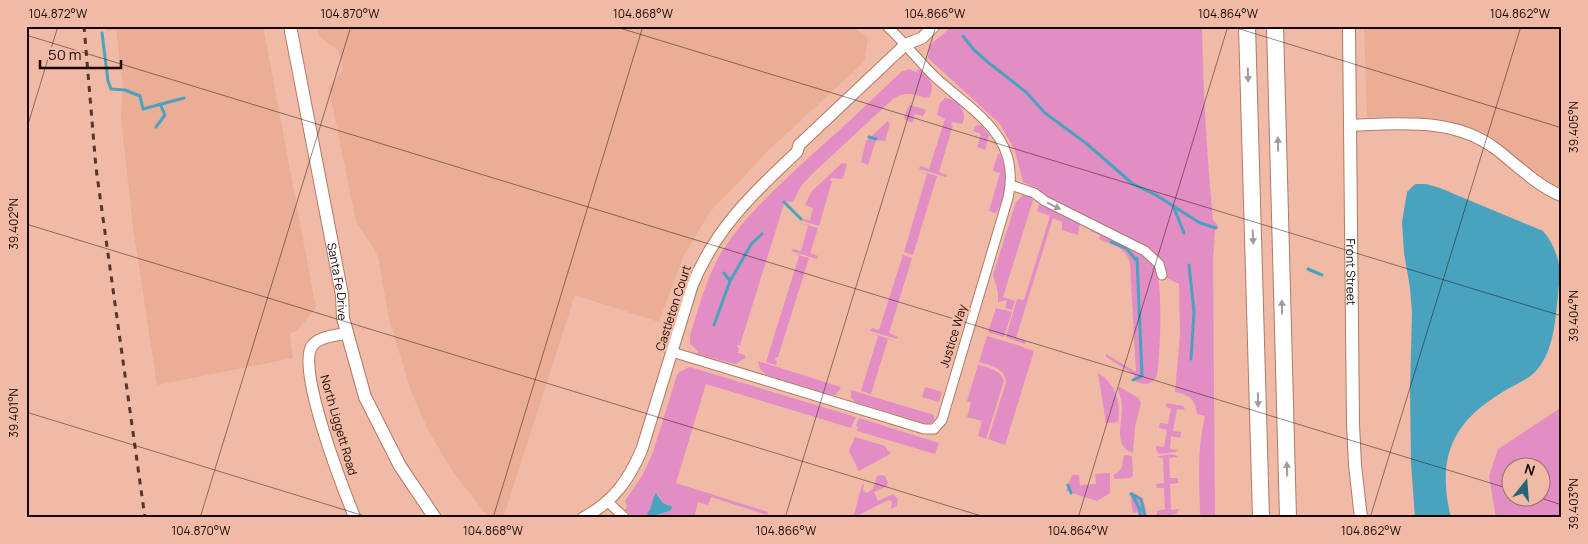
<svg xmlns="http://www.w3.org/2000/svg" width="1588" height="544" font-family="Manrope,sans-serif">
  <rect width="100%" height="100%" fill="#f1baa6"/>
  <g fill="#eaad96">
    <polygon points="106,26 263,26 316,308 297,331 291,333 290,337 293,358 157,385 133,227 121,119 123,87 116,30 106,31"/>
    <polygon points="317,26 850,26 868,38 864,62 770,149 710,212 683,257 659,322 575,295 503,518 489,518 453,472 428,430 411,391 389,319 378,257 373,247 357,223 354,212 329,88 343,70 339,51 326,42 319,35"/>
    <polygon points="1364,26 1562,26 1562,189 1526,170 1486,133 1430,118 1367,117"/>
  </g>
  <g fill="#e28ec4" fill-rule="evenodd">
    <path d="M951,26h251c1,65 5,129 11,194l5,6 -3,4 -2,31 2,257h-14l-1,-6c-1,-35 -3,-61 5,-96l-8,-2c-2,-16 -8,-19 -22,-22l5,-57 -1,-51 -12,-6 -5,-17 -84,-47 -1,-4 -4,1 -28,-14 -8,-9 -14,-6 -8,-31 -15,-27 -72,-66 1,-12c6,-6 18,-14 22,-20z"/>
    <path d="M909,69l7,3 3,-3c9,9 18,15 10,28l-3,1c-12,-4 -22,-7 -33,1l-82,76 -10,11 -8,16 -10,-1 -1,2 2,1 -44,141h-2l-1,2 2,1 -1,5 7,2v3l-10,6 -38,-10 1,-3 -8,-7v-9c9,-28 16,-56 31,-82 25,-40 62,-71 96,-103 29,-25 56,-52 84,-78z"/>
    <path d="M945,98c12,0 24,15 17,26l-10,-2 -1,3h2l-14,47 8,3 -1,2 -27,-8 1,-3 9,3 16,-50 -8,-4 3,-12z"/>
    <polygon points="910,105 924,109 926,111 923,116 915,114 912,123 904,119 907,109"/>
    <polygon points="888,121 890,124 885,141 876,140 868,165 861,162 866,141"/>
    <polygon points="978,125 982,126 989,135 985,150 977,147 981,134 973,131 975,127"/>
    <path d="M998,154h2c9,16 6,45 -4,59l-7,-2 11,-38 -7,-2v-2z"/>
    <polygon points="842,163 847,164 843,178 841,179 831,178 830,181 832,181 819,226 800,220 803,219 810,220 813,208 805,205 811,192"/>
    <polygon points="918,171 937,176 913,255 904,252 927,174"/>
    <polygon points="1023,195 1029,196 1033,200 1003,297 1015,301 1012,310 1005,308 1007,300 998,302 998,292 993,275 1016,202"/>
    <polygon points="1040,202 1080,223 1078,235 1062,230 1062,222 1053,218 1016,338 1026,341 1025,344 1006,337 1017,299 1024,300 1050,216 1037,211"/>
    <polygon points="800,223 818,228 810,253 818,256 817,259 791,251 793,249 801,251 808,226"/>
    <path d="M1091,226l19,10 -1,3 4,3 2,-3c13,7 30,13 39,25 10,14 6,93 3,112 -8,11 -14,9 -24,4l2,-5 -29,-18v-3l30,18 -6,-108c-3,-16 -17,-19 -31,-25l1,-4 -10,-4z"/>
    <polygon points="791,253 809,258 778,357 776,357 775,360 777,361 776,365 766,362 799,256"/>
    <polygon points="903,255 912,258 889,333 898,337 897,339 870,331 872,328 879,330"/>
    <polygon points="996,308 1012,312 1004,337 988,332"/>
    <polygon points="870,333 897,341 888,339 871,394 861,391 878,336"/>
    <path d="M987,336l37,11v1l10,3 -29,94 -17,-6 18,-57c-2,-15 -14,-16 -27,-20z"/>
    <polygon points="758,361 841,387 836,395 828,394 766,375 760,369"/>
    <path d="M978,365c11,3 22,4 26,16l-18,58 -8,-3 4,-15 -15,-4 4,-14 -4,-2z"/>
    <path d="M690,367l166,50 -5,11 -145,-44 -30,99 92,29 -1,3 -56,-18 -3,8 -10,-3 -4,16h-59l-10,-8 2,-3 -2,-6 17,-25 11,-24 24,-77 2,-3zM658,494l5,9 10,4 -3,4 -21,6 -2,-4 5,-6 2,-12z"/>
    <path d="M1098,373c18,11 23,29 20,49l-12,1z"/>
    <polygon points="925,387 942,392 939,402 922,397"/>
    <path d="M1118,387h2l18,11 3,5 -6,24 -2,26c-21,-7 -10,-31 -11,-47 0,-6 -4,-13 -4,-19z"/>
    <polygon points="851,390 934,415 934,420 931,423 927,424 855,402 851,398"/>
    <polygon points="1167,403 1183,406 1185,410 1177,409 1173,431 1181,432 1180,438 1171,436 1170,449 1178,450 1175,452 1159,454 1156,450 1156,446 1164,447 1167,430 1159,428 1160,423 1168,424 1171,409 1165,406"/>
    <path d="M1562,407v111h-66l-7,-42 9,-27zM1510,466h30v30h-30z"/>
    <polygon points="859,418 939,443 935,454 857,431 858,427 856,426"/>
    <polygon points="855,437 885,446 888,451 891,452 890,454 859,471 849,451"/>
    <polygon points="1171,454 1175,455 1178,457 1169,458 1170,478 1178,478 1178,483 1170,484 1171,510 1179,509 1176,514 1161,517 1157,515 1157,511 1165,509 1164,488 1157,488 1156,484 1164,483 1163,458 1156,457"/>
    <path d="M1124,455l8,1 1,20 -3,2 -16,1v-5c9,-2 8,-10 10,-19z"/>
    <polygon points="1110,473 1110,493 1097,501 1066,491 1072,475 1079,475 1080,485 1096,484 1095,474"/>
    <polygon points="881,475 885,476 888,482 887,486 874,492 878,501 893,494 898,499 897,506 891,509 892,501 888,500 853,518 862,485 864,484 863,491 867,493 873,489 877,476"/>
    <path d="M1130,492c15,4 15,11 17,26h-9v-6l-5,1z"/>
  </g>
  <g fill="#4aa3be">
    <path d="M1415,184h11l14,4 103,43c10,11 16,27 17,42 0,7 -2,15 -2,23 -3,25 -4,55 -22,75 -11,11 -23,14 -35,22 -51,31 -64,67 -50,125h-36l-4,-55 -1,-73 2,-77 -2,-25 -6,-35 -2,-31 5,-30z"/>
    <path d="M656,493l7,10 10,4 -3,4 -21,6 -2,-4c7,-6 4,-15 9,-20z"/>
  </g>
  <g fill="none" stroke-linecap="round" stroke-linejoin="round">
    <g stroke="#4aa3be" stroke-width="3">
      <polyline points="102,33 108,81 111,89 125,90 140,96 143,109 184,98"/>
      <polyline points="963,36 974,50 989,63 1026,92 1045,113 1087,144 1133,184 1156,195 1200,223 1216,228"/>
      <polyline points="156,127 165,115 160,104"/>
      <polyline points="869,137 876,139"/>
      <polyline points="784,202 801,219"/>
      <polyline points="1174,208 1184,233"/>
      <polyline points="1111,242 1126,248 1136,260 1137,259"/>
      <polyline points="1189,265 1194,312 1191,359"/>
      <polyline points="1308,269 1322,275"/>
      <polyline points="730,281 752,243 762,234"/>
      <polyline points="714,325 730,281 724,273"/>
      <polyline points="1133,380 1142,376 1137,258"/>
      <polyline points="1068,485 1071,493"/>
      <polyline points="1131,494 1141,499 1145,518"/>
      <polyline points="1132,494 1140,510 1140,518"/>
    </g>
    <defs>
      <g id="minor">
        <polyline points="1011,185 1034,193 1045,201 1145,251 1159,264 1162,275"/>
        <path d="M672,352l252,77h10l8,-9 66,-222c14,-62 -34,-85 -74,-122 -16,-16 -30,-34 -47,-50"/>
        <polyline points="608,502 625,518"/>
      </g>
      <g id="tertiary">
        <path d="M1351,125c49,-1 103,-8 145,24 22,17 40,36 66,47"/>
        <path d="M347,333c-11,3 -28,3 -35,13 -16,23 32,145 43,172"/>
        <path d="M583,518c30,-16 46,-38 59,-69l50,-163c23,-57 61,-93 105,-134l2,-7 107,-101 16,-6 12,-12"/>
      </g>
      <g id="secondary">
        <path id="s1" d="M290,26l52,269 1,23 22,79 35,69 35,52"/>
        <path id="s2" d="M1349,26l4,398 2,41 6,53"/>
      </g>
      <g id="motorway">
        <polyline points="1247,26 1261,518"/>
        <polyline points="1275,26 1288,518"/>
      </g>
    </defs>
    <use href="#minor" stroke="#ae7b69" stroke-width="11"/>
    <use href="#tertiary" stroke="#ae7b69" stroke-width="13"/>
    <use href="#secondary" stroke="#ae7b69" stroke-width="14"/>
    <use href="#motorway" stroke="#ae7b69" stroke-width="18"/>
    <use href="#minor" stroke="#fff" stroke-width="9"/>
    <use href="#tertiary" stroke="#fff" stroke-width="11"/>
    <use href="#secondary" stroke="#fff" stroke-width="12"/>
    <use href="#motorway" stroke="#fff" stroke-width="16"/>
    <polyline stroke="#543830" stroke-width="3" stroke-dasharray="6 6" stroke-linecap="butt" points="84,26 96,168 145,518"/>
  </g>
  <defs><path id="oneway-solid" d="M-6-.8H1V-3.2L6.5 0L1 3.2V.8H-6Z" transform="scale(1.25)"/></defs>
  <g fill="#a29b9a">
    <use href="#oneway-solid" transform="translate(1248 75) rotate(88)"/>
    <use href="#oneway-solid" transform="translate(1278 144) rotate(-91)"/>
    <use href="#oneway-solid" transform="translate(1054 206) rotate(26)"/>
    <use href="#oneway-solid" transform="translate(1253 237) rotate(88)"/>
    <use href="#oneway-solid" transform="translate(1282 307) rotate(-91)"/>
    <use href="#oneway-solid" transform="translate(1258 400) rotate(89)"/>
    <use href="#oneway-solid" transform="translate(1287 469) rotate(-92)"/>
  </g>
  <path fill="none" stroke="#170602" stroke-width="1" stroke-opacity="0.45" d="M613,26l949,290M1230,26l332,102M26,35l1484,454M26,131l32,-105M26,224l962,294M26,412l345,106M1535,496l27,9M200,518l151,-492M493,518l150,-492M785,518l151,-492M1078,518l150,-492M1370,518l151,-492"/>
  <g text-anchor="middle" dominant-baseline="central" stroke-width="5" stroke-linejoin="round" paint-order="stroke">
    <g font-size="12" fill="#170602" stroke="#f1baa6">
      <text stroke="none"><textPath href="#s2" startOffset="246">Front Street</textPath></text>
      <text stroke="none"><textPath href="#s1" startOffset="260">Santa Fe Drive</textPath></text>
      <text transform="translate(673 308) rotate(-72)">Castleton Court</text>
      <text transform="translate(953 336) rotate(-73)">Justice Way</text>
      <text transform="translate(339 425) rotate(74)">North Liggett Road</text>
    </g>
  </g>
  <rect width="1588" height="544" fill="none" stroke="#f1baa6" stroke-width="55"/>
  <g transform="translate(1526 482) rotate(17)"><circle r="24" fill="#f1baa6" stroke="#9a7264"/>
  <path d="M0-4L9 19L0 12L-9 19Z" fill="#236579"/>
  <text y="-8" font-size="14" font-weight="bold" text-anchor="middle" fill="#170602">N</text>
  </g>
  <path d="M40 60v8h81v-8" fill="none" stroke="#170602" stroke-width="2.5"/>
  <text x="48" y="60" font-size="15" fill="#170602" stroke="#f1baa6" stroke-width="4" paint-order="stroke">50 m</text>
  <rect x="28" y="28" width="1532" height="488" fill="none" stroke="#170602" stroke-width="2"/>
  <g font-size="12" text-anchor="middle" fill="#170602">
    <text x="58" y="18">104.872°W</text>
    <text x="350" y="18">104.870°W</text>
    <text x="643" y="18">104.868°W</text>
    <text x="935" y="18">104.866°W</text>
    <text x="1228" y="18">104.864°W</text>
    <text x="1520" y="18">104.862°W</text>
    <text transform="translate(1574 127) rotate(-90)" y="4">39.405°N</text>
    <text transform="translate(14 224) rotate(-90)" y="4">39.402°N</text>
    <text transform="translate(1574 316) rotate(-90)" y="4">39.404°N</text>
    <text transform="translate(14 413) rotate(-90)" y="4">39.401°N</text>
    <text transform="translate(1574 504) rotate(-90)" y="4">39.403°N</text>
    <text x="201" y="535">104.870°W</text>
    <text x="493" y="535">104.868°W</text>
    <text x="786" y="535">104.866°W</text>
    <text x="1078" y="535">104.864°W</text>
    <text x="1371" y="535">104.862°W</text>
  </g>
</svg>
